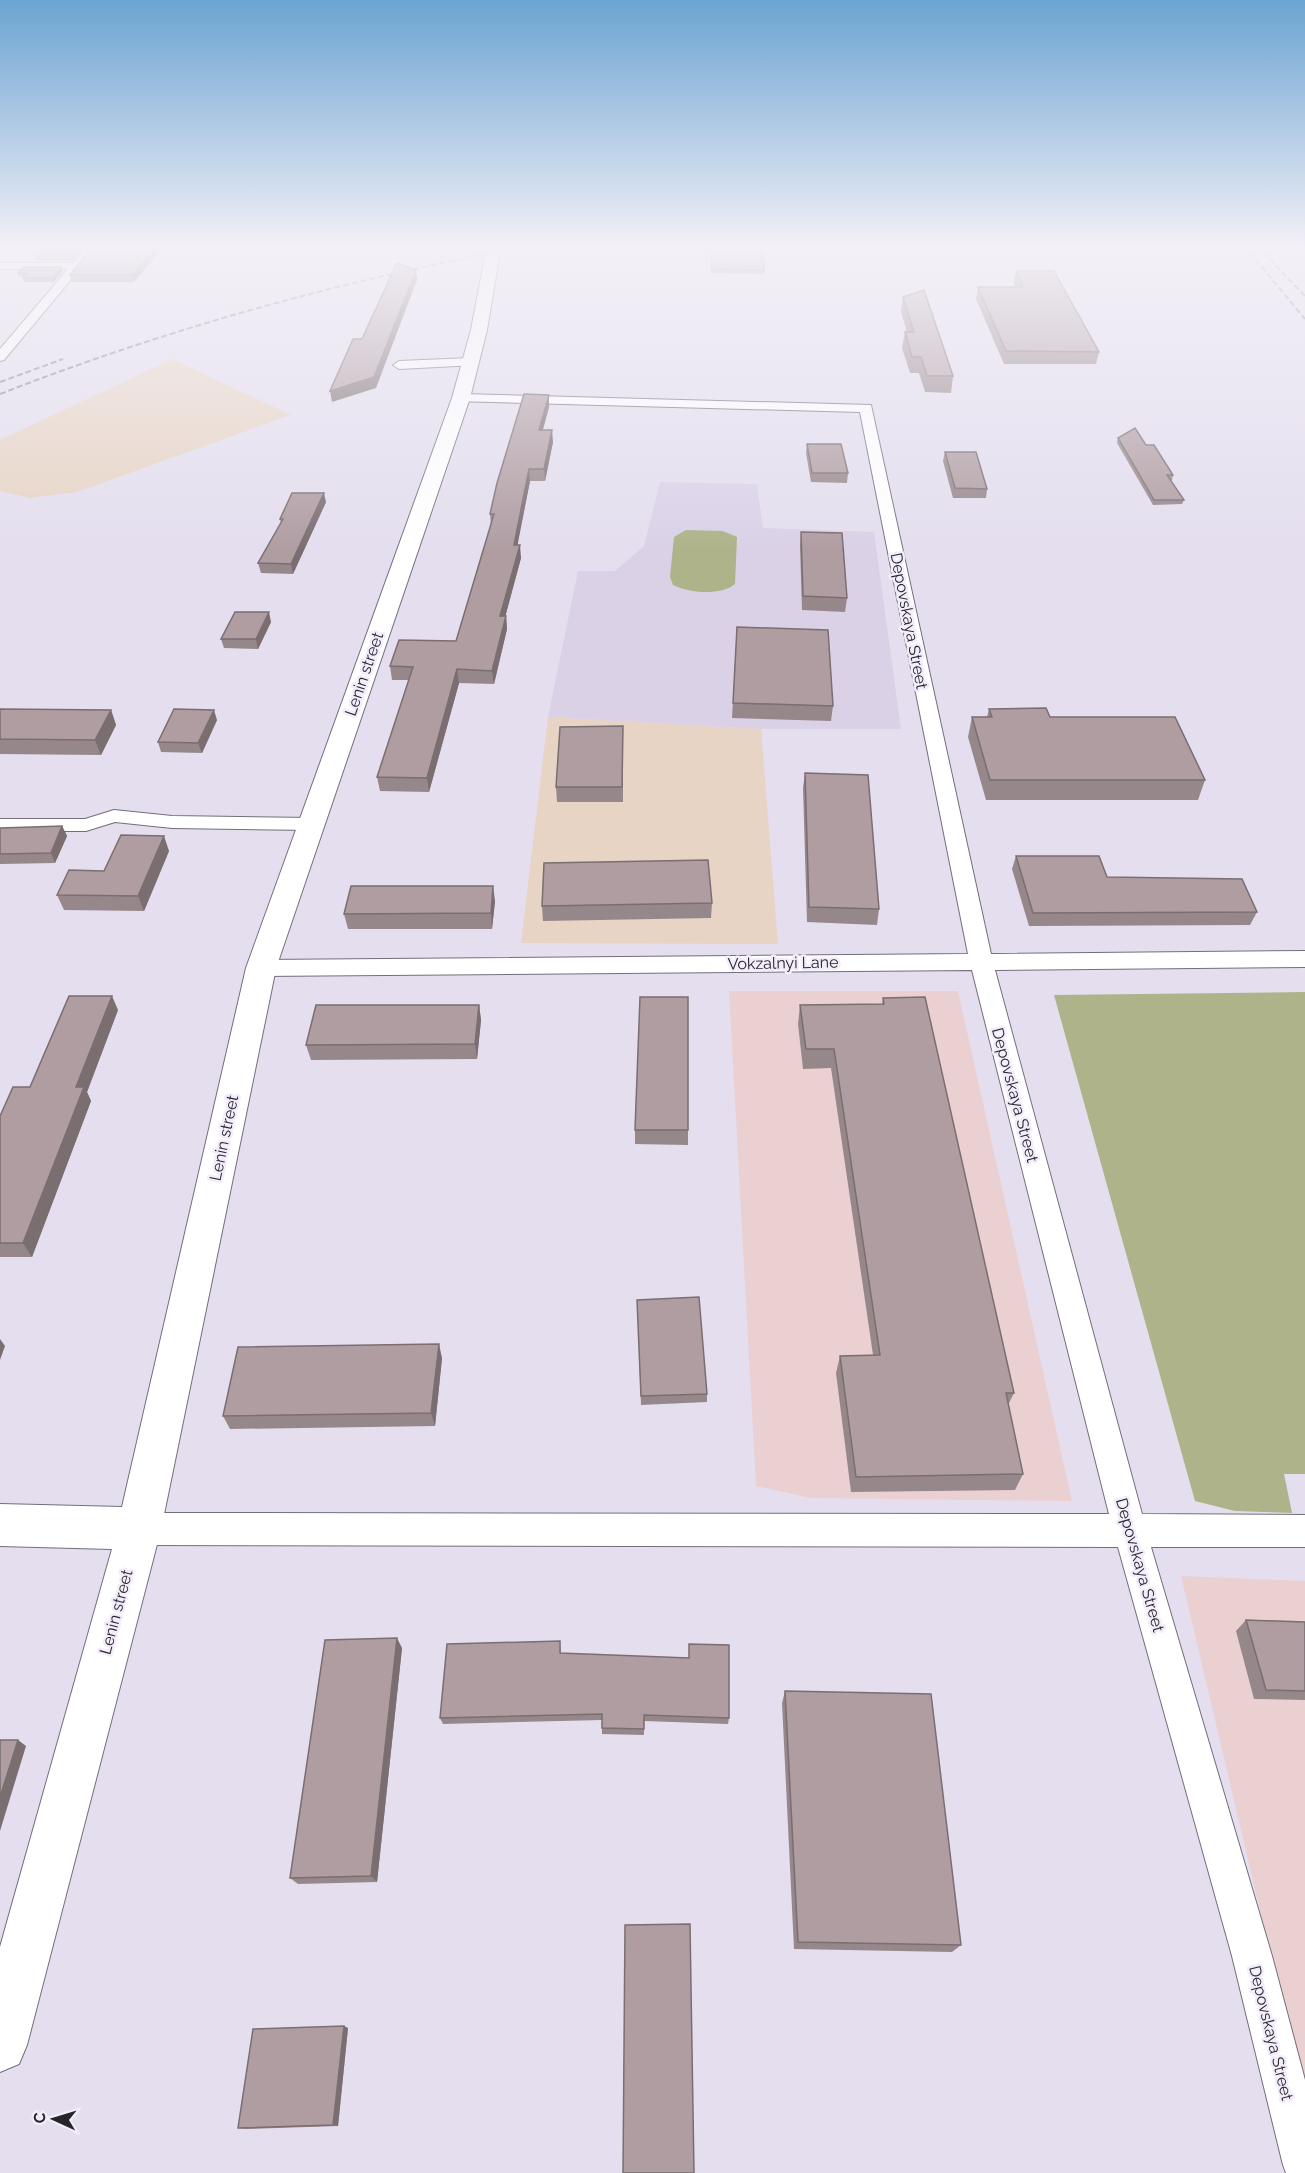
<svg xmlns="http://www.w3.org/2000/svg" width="1305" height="2173" font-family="Raleway,sans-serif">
  <rect width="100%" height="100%" fill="#e4deee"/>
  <g fill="#ebd0d2">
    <polygon points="729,991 958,991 1072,1501 811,1498 756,1486"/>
    <polygon points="1181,1576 1305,1581 1305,2101"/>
  </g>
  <g fill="#e7d4c4">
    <polygon points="172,359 291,415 77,492 30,498 0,491 0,440"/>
    <polygon points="548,717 761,729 778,944 521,943"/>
  </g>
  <polygon fill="#dad1e7" points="660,482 757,484 763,528 874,532 901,729 761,729 548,717 578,571 615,571 644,546"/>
  <g fill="#aeb389">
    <path d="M686,530l37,1 14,6 -2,47c-14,12 -47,9 -62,1l-3,-8 4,-40z"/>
    <polygon points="1305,992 1305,1474 1284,1474 1292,1513 1235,1511 1195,1501 1054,995"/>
  </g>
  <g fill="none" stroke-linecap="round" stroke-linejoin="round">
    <defs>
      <g id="street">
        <polygon points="89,246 99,246 4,360 0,361 0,349 68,269 0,269 0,263 74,263"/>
        <polygon points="471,358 477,362 476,365 399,369 393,365 399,361"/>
        <polygon points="461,394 871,405 991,954 1305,951 1305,967 995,970 1142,1514 1305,1515 1305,1547 1151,1547 1272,1956 1305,2080 1305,2173 1286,2173 1283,2165 1232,1956 1118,1547 139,1545 127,1541 122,1529 127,1517 139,1513 1109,1514 972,970 261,976 253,974 249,968 253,962 261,960 968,954 860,412 456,401 454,398"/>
        <polygon points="114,810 172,816 312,818 319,819 322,824 319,829 312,830 172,828 115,822 86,831 0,831 0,819 85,819"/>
      </g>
      <polygon id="secondary" points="487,246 501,246 487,330 470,398 276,968 161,1529 27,2045 19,2064 0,2072 0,1947 112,1549 0,1546 0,1504 122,1507 246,968 452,398 471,330"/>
    </defs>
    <use href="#street" stroke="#746e7c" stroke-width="2"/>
    <use href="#secondary" stroke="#746e7c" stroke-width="2"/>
    <use href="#street" fill="#fff" fill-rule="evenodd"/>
    <use href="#secondary" fill="#fff" fill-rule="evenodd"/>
    <g stroke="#88838e" stroke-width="2" stroke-dasharray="6 3" stroke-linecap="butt">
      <polyline points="1244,246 1305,319"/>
      <polyline points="1257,246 1305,296"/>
      <polyline points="0,382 63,359"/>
      <path d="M0,394c172,-67 347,-115 529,-148"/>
    </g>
  </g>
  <g fill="#96878b">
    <polygon points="86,246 73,261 36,261 34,254"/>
    <polygon points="164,246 134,282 72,282 70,275"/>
    <polygon points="712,246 764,246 764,274 711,273"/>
    <polygon points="63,271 54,282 24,282 23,278 24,277 19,277 18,273"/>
    <polygon points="1016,271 1099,352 1096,364 1004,364 976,299 978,287 1016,287 1014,283"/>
    <polygon points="903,297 953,376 951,393 925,392 919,373 910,373 902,348 905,332 907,332 901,312"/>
    <polygon points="549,407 543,430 553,442 545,481 530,481 517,545 521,558 505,616 506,616 507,629 494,684 459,683 429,792 380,791 377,777 409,680 392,680 390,666 456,641 491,526 490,514"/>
    <polygon points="1118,438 1146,445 1173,475 1172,480 1170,480 1184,500 1182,504 1153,505 1117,443"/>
    <polygon points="807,444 848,473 847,483 811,482 806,453"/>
    <polygon points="945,452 987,489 986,498 953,498 943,461"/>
    <polygon points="326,502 293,574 261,573 258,563 281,523 280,519"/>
    <polygon points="801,532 847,598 845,612 802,610 800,546"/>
    <polygon points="271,622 258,649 224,648 221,639"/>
    <polygon points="737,627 833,706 831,721 732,718"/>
    <polygon points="0,709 111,710 116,725 101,755 0,754"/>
    <polygon points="989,709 1050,717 1205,780 1198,800 986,800 968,737 972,717 987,717"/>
    <polygon points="217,720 202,753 161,752 158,742"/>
    <polygon points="623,741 623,802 557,802 556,787"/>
    <polygon points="805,773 879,909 877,925 807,922 803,788"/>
    <polygon points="62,826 67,836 55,863 0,864 0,828"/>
    <polygon points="169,851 144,911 64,910 57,895 104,871"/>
    <polygon points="1016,856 1107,877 1257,912 1250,925 1029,926 1012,869"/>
    <polygon points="495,901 492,929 348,929 344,914"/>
    <polygon points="712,903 711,918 543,921 542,906"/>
    <polygon points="883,998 1014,1393 1008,1405 1023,1474 1015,1490 851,1492 836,1373 840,1356 873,1355 831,1068 803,1069 798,1024 800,1005 882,1004"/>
    <polygon points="479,1005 481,1020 477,1059 311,1060 306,1045"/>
    <polygon points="118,1010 87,1092 91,1101 32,1257 0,1257 0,1116"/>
    <polygon points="635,1130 688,1130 688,1145 635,1144"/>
    <polygon points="637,1300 707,1394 707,1402 641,1405"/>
    <polygon points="442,1358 435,1426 230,1429 223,1416"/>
    <polygon points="1246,1620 1305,1622 1305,1700 1254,1699 1236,1631"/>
    <polygon points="560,1641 561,1653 729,1718 728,1724 644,1721 644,1735 602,1734 602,1720 443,1724 440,1718"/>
    <polygon points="402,1648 377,1882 298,1884 290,1878"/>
    <polygon points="785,1691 961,1945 952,1952 794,1949 782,1703"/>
    <polygon points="348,2028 338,2126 245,2129 238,2128"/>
  </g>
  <g fill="#7a6e71">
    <polygon points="79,246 86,246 73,261 71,254"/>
    <polygon points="157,246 164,246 134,282 132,275"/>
    <polygon points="62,267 63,271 54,282 53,278"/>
    <polygon points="416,270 417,280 376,388 332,402 330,391"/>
    <polygon points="549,395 549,407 539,442 539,430"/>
    <polygon points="552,430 553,442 545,481 544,469"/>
    <polygon points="529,469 530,481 515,558 514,545"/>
    <polygon points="324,493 326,502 293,574 291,564"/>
    <polygon points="520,545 521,558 502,629 500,616"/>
    <polygon points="269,612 271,622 258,649 256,639"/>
    <polygon points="506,616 507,629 494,684 492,671"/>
    <polygon points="457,669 459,683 429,792 427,778"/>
    <polygon points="111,710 116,725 101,755 95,740"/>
    <polygon points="214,710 217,720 202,753 198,743"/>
    <polygon points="62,826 67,836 55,863 51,853"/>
    <polygon points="164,836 169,851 144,911 138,896"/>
    <polygon points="493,886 495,901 492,929 491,913"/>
    <polygon points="112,996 118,1010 87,1092 91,1101 32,1257 23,1243 76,1087"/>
    <polygon points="479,1005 481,1020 477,1059 475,1044"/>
    <polygon points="0,1339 5,1346 0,1360"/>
    <polygon points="439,1344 442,1358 435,1426 431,1413"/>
    <polygon points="397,1638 402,1648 377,1882 371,1876"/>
    <polygon points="18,1740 26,1746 0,1831 0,1797"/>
    <polygon points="344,2026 348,2028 338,2126 333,2125"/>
  </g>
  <g fill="#af9da2" stroke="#7a6e71" stroke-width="1.5">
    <polygon points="43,246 79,246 71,254 34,254"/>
    <polygon points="93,246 157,246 132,275 70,275"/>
    <polygon points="712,246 764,246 764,270 711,269"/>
    <polygon points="397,263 416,270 374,377 330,391 353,339 362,339"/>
    <polygon points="24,267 62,267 53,278 23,278 28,273 18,273"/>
    <polygon points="1016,271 1054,271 1099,352 1006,351 978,287 1023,287"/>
    <polygon points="924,290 953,376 927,376 921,357 912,357 905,332 914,332 903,297"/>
    <polygon points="524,394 549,395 539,430 552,430 544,469 529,469 514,545 520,545 500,616 506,616 492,671 457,669 427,778 377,777 413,667 390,666 399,640 456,641 494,514 490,514 497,483"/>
    <polygon points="1135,428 1146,445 1154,445 1173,475 1167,475 1184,500 1154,500 1118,438"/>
    <polygon points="807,444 841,444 848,473 812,473"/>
    <polygon points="945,452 976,452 987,489 955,488"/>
    <polygon points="292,493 324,493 291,564 258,563 283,519 280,519"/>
    <polygon points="801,532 842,533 847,598 803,596"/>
    <polygon points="235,612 269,612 256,639 221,639"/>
    <polygon points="737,627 828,630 833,706 733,703"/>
    <polygon points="1046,708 1050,717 1175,717 1205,780 990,780 972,717 992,717 989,709"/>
    <polygon points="0,709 111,710 95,740 0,739"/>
    <polygon points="174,709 214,710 198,743 158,742"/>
    <polygon points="623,726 622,787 556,787 560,727"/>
    <polygon points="805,773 868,775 879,909 809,907"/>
    <polygon points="62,826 51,853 0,854 0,828"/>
    <polygon points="121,835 164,836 138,896 57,895 69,870 104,871"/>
    <polygon points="1016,856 1099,856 1107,877 1242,879 1257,912 1033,913"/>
    <polygon points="708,860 712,903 542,906 544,863"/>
    <polygon points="351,886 493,886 491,913 344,914"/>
    <polygon points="69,996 112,996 76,1087 84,1087 23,1243 0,1243 0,1116 13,1087 30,1087"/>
    <polygon points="640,997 688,997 688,1130 635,1130"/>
    <polygon points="925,997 1014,1393 1006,1393 1023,1474 856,1477 840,1356 880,1355 834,1049 806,1049 800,1005 884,1004 883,998"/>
    <polygon points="316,1005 479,1005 475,1044 306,1045"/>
    <polygon points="699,1297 707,1394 641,1396 637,1300"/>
    <polygon points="439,1344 431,1413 223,1416 238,1347"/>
    <polygon points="1246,1620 1305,1622 1305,1691 1266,1690"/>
    <polygon points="397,1638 371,1876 290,1878 325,1640"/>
    <polygon points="560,1641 560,1653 689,1658 689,1644 729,1645 729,1718 644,1715 644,1729 602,1728 602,1714 440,1718 447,1644"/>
    <polygon points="785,1691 931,1694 961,1945 798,1942"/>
    <polygon points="0,1740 18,1740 0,1797"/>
    <polygon points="690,1924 694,2173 623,2173 625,1925"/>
    <polygon points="344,2026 333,2125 238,2128 253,2029"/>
  </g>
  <linearGradient id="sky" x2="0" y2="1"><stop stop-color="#6ba4d2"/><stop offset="0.45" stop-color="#f3f0f7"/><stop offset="1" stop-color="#f3f0f7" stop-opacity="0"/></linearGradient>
  <rect width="1305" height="550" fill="url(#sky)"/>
  <g text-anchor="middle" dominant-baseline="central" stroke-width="5" stroke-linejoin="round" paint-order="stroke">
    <g font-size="16" fill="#27242a" stroke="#f2ecfb">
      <text transform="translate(909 621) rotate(79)">Depovskaya Street</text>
      <text transform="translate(364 674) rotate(-71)">Lenin street</text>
      <text transform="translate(783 963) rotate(-1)">Vokzalnyi Lane</text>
      <text transform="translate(1015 1095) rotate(75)">Depovskaya Street</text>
      <text transform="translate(224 1138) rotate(-78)">Lenin street</text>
      <text transform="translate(1140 1565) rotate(74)">Depovskaya Street</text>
      <text transform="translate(116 1612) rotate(-75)">Lenin street</text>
      <text transform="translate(1271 2033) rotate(76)">Depovskaya Street</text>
    </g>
  </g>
  <g transform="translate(54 2119) rotate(274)" stroke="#f2ecfb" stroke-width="4.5" paint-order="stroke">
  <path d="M0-4.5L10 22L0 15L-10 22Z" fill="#27242a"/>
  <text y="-9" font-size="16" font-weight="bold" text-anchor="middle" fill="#27242a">С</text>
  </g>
</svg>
